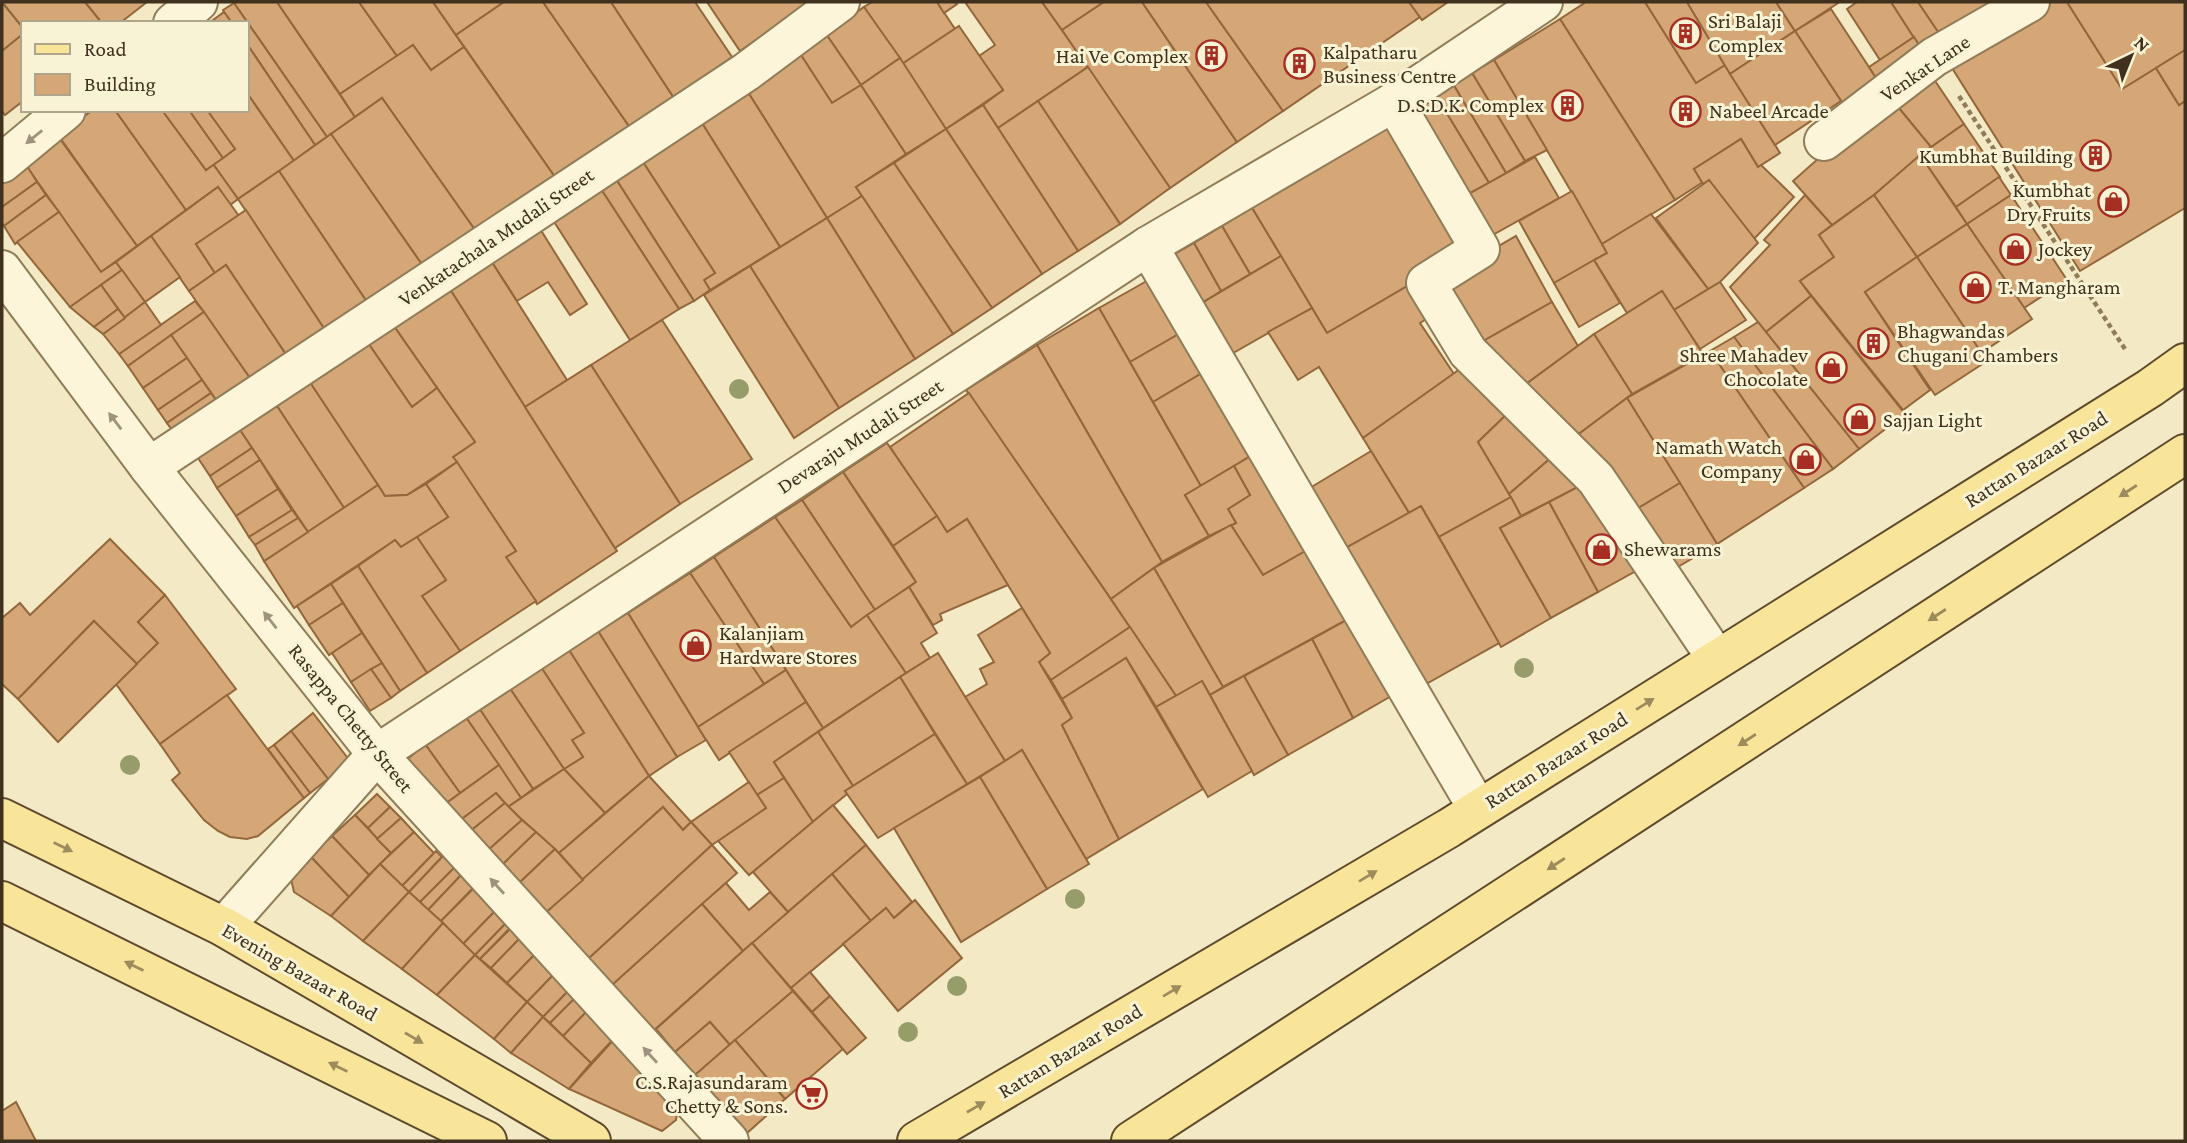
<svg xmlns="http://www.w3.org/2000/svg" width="2187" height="1143" font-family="'Crimson Pro',serif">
  <rect width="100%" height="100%" fill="#f3eac5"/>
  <g fill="#d5a777" stroke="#93673b" stroke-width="2">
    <polygon points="2,2 23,28 23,34 2,51"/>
    <polygon points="2,2 85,2 102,23 23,23 23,28"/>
    <polygon points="85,2 147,2 120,23 102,23"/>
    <polygon points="235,2 277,2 355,117 327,137 234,3"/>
    <polygon points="277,2 359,2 397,56 340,94"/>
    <polygon points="359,2 433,2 464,47 431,70 413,45 397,56"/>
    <polygon points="433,2 504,2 456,35"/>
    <polygon points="504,2 543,2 631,129 557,180 456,35"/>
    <polygon points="543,2 611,2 674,98 631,129"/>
    <polygon points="611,2 695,2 732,57 674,98"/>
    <polygon points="707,2 811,2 740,51"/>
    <polygon points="872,2 937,2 955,29 902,64 864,7"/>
    <polygon points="937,2 955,2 957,4 944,13"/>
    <polygon points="965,2 1042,2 1088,67 998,128 983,105 1003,90 979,56 995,45"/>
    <polygon points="1042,2 1104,2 1062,30"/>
    <polygon points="1104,2 1142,2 1237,142 1170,188 1062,30"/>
    <polygon points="1142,2 1206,2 1283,111 1237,142"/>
    <polygon points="1206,2 1409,2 1420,17 1283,111"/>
    <polygon points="1409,2 1448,2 1422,20"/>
    <polygon points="1586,2 1645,2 1696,83 1725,65 1780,153 1758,167 1741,139 1694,169 1703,182 1675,200 1560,19"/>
    <polygon points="1645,2 1687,2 1725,65 1696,83"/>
    <polygon points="1687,2 1776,2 1795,31 1730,74"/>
    <polygon points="1776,2 1837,2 1838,3 1795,31"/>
    <polygon points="1857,2 1891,2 1914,37 1880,60 1847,9"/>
    <polygon points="1891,2 1918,2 1947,45 1927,58"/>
    <polygon points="1918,2 2014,2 1947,45"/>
    <polygon points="2043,2 2067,2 2122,89 2156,68 2179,105 2185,101 2185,208 2080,271 1947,60"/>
    <polygon points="2067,2 2185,2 2185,50 2122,89"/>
    <polygon points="234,3 327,137 315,145 247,44 247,23 232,23 224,12 223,10"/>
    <polygon points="864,7 900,58 861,85 826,34"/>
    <polygon points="1831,9 1882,87 1847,110 1795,31"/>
    <polygon points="224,12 232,23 209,23"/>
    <polygon points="1560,19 1675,200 1602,244 1494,60"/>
    <polygon points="959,26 1003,90 946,129 902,64"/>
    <polygon points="1795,31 1841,101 1775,145 1730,74"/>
    <polygon points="23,34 23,101 5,115 2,111 2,51"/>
    <polygon points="826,34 861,85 832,103 799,52"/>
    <polygon points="1914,37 1927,58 1882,87 1869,67"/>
    <polygon points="247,44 315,145 294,161 247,93"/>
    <polygon points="413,45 431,70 464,47 557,180 475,230 382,98 355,117 340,94"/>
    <polygon points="2185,50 2185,101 2179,105 2156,68"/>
    <polygon points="799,52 832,103 861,85 906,154 856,187 862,196 827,218 746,89"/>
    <polygon points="900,58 946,129 906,154 861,85"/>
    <polygon points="1494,60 1547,150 1525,161 1472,73"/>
    <polygon points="1925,66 1964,124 1931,147 1889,96"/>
    <polygon points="1088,67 1170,188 1120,224 1038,101"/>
    <polygon points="1472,73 1525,161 1506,173 1453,84"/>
    <polygon points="1453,84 1506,173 1489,183 1435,94"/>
    <polygon points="746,89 827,218 780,247 700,120"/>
    <polygon points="247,93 294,161 238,199 213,164 235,149 207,110 247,110"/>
    <polygon points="1435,94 1489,183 1458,200 1406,111"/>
    <polygon points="1889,96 1931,147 1874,195 1832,225 1793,181"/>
    <polygon points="382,98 475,230 423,266 331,134"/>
    <polygon points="1038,101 1120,224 1078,251 998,128"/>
    <polygon points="983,105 1078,251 1042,274 946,129"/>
    <polygon points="93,110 115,110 186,210 137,246 58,135"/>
    <polygon points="115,110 162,110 206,170 213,164 238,199 230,205 218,187 186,210"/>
    <polygon points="162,110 189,110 223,158 206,170"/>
    <polygon points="189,110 207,110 235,149 223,158"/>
    <polygon points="700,120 780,247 710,290 704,280 715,273 641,159"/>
    <polygon points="1396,120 1472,248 1327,333 1251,206"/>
    <polygon points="1964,124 2000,177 1956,207 1920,155"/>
    <polygon points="946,129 1042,274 992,308 894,163"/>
    <polygon points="331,134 423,266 367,302 279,171"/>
    <polygon points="60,139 137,246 101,272 25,164"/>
    <polygon points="1741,139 1758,167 1761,165 1794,197 1754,239 1709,180 1703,184 1694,169"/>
    <polygon points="1920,155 1967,224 1917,257 1874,195"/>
    <polygon points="1535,157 1559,198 1482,241 1458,200"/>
    <polygon points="641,159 715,273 704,280 710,290 694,301 614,176"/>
    <polygon points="894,163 992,308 953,334 856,187"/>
    <polygon points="27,166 37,182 2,207 2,184"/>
    <polygon points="279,171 367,302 325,330 238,199"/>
    <polygon points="614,176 694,301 679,309 599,186"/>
    <polygon points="1999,177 2011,195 1967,224 1956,207"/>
    <polygon points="1709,180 1758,243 1720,282 1708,289 1656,218"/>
    <polygon points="37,182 46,195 4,226 2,223 2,207"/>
    <polygon points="599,186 679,309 630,340 551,217"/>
    <polygon points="218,187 239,216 196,244 215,273 189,291 151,236"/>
    <polygon points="1572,191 1607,253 1554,283 1519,221"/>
    <polygon points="46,195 59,212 15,244 4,226"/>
    <polygon points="1805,195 1832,225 1819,235 1834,257 1800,281 1811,296 1766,332 1730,287 1770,245 1764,240"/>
    <polygon points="1874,195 1917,257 1865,292 1930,390 1903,410 1800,281 1834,257 1819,235"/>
    <polygon points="2011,195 2067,280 2024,308 1967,224"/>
    <polygon points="862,196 953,334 915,359 827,218"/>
    <polygon points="1252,208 1281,256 1250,274 1222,226"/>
    <polygon points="246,210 325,330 287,356 226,265 215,273 196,244"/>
    <polygon points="59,212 101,272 116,262 122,270 70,307 17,242"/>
    <polygon points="1651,214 1708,289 1674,310 1662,291 1627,313 1594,260 1607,253 1602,244"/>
    <polygon points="827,218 915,359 839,408 750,266"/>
    <polygon points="537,224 587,304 570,315 548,282 517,301 488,256"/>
    <polygon points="1967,224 2032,319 1981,353 1917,257"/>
    <polygon points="1222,226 1250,274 1221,291 1194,243"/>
    <polygon points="151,236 180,277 145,302 116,262"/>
    <polygon points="1516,236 1552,302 1478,344 1440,280"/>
    <polygon points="1194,243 1221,291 1192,309 1164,260"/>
    <polygon points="488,256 567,380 525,407 446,283"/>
    <polygon points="1281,256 1312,308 1221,360 1192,309"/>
    <polygon points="1917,257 1987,361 1935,395 1865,292"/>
    <polygon points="1594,260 1620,303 1579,327 1554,283"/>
    <polygon points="226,265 289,359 254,384 189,291"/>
    <polygon points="750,266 839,408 794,438 704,295"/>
    <polygon points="122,270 145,302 125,318 101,285"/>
    <polygon points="1152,278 1184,331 1130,362 1099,308"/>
    <polygon points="1416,281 1436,313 1420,323 1454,374 1363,438 1319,367 1298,380 1268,332 1312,308 1327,333"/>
    <polygon points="1720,282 1746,320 1700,349 1674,310"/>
    <polygon points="446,283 617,551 537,604 506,557 516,551 453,457 475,442 389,319"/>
    <polygon points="101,285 118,309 94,327 70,307"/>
    <polygon points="1662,291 1703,354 1632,394 1594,334"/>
    <polygon points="1811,296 1905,414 1859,449 1766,332"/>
    <polygon points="195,301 204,312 128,366 119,354"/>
    <polygon points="145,302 161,325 119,354 103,334"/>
    <polygon points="1552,302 1578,346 1515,392 1485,340"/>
    <polygon points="1099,308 1201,486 1185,495 1209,536 1162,562 1037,345"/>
    <polygon points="118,309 125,318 103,334 94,327"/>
    <polygon points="204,312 254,384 221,407 171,335"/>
    <polygon points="662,320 752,459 680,504 591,365"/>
    <polygon points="391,322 437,388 412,407 366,340"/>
    <polygon points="1758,322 1859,449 1833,469 1734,337"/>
    <polygon points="1184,331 1207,370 1153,402 1130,362"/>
    <polygon points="1594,334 1632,394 1568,442 1515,392"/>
    <polygon points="171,335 187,358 143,388 128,366"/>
    <polygon points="1734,337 1833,469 1804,488 1710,351"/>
    <polygon points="366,340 412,407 437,388 475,442 453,457 457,462 407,495 385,496 309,381"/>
    <polygon points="1037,345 1162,562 1111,599 966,390"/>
    <polygon points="1710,351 1804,488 1717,544 1627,398"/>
    <polygon points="187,358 202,380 158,410 143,388"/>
    <polygon points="591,365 680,504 615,548 525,407"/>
    <polygon points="1214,366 1262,449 1201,486 1153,402"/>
    <polygon points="1460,369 1509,412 1478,442 1511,497 1439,537 1421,506 1409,513 1363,438"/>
    <polygon points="202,380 211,393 167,423 158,410"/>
    <polygon points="309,381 378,485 344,508 275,403"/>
    <polygon points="211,393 221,407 177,437 167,423"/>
    <polygon points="969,393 1130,627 1051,680 1039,662 1050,653 967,519 947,532 890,447"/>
    <polygon points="1627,398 1680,483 1635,510 1568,442"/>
    <polygon points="275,403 344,508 308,532 238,427"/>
    <polygon points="1509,412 1560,450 1509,494 1478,442"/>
    <polygon points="238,427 252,448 210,476 196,455"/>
    <polygon points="887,443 937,516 893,546 843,472"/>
    <polygon points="252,448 260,460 217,488 210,476"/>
    <polygon points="1560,450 1590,481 1521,516 1509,494"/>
    <polygon points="1371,451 1409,513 1335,554 1300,494"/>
    <polygon points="1254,454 1309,549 1263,575 1231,525 1236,523 1228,509 1250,495 1234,466"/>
    <polygon points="260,460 278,489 236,516 217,488"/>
    <polygon points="457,462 516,551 506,557 536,601 460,651 422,596 446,580 417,537 448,517 426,484"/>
    <polygon points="1234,466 1250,495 1228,509 1236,523 1209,536 1185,495"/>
    <polygon points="843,472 916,582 875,610 802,500"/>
    <polygon points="1593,479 1643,567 1598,592 1549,502"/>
    <polygon points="1680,483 1717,544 1671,571 1635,510"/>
    <polygon points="426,484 448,517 401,547 395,540 294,608 264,561 378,485 385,496 407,495"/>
    <polygon points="278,489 292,510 249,537 236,516"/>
    <polygon points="1511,497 1521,516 1500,528 1551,618 1501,647 1439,537"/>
    <polygon points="802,500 875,610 851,627 775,517"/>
    <polygon points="1549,502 1598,592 1551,618 1500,528"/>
    <polygon points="1421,506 1499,643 1412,692 1335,554"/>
    <polygon points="292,510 298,518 255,545 249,537"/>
    <polygon points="937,516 947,532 967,519 1008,585 940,614 942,620 933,625 909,587 916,582 893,546"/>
    <polygon points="775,517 851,627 867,615 906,673 823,728 714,557"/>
    <polygon points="298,518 308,532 264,561 255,545"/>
    <polygon points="1231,525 1263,575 1309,549 1350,618 1223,687 1154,568"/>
    <polygon points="417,537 446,580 422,596 460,651 427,673 358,566 395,540 401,547"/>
    <polygon points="110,539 165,595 138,622 158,643 137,664 94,621 18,699 2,684 2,618 20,603 30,615"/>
    <polygon points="714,557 786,670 764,684 690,573"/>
    <polygon points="358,566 427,673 400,691 331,584"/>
    <polygon points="1154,568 1223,687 1210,695 1202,681 1176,696 1111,599"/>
    <polygon points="690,573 764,684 698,727 628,613"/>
    <polygon points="331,584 343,603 309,625 297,606"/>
    <polygon points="909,587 937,633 921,643 930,658 906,673 867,615"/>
    <polygon points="165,595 236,689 160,744 116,684 158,643 138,622"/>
    <polygon points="343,603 362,633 329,655 309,625"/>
    <polygon points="1022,608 1050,653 1039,662 1072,718 1062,725 1119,839 1086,859 1022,750 1005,761 965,697 987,684 980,669 994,662 978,635"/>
    <polygon points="628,613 706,740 677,757 598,631"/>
    <polygon points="1350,618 1393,695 1353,718 1312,639"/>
    <polygon points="94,621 137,664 58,742 18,699"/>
    <polygon points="1130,627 1176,696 1156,707 1126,658 1062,699 1051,680"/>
    <polygon points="598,631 677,757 649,776 569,650"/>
    <polygon points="362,633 382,663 351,682 332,653"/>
    <polygon points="1312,639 1353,718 1288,755 1244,676"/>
    <polygon points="569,650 649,776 605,813 564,769 583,757 572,740 584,733 541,667"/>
    <polygon points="938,653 1005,761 967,784 900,677"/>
    <polygon points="1126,658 1203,789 1119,839 1062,725 1072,718 1062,699"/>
    <polygon points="382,663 400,691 391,698 371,669"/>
    <polygon points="541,667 584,733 572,740 583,757 564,769 509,687"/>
    <polygon points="371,669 391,698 370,711 351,682"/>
    <polygon points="786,670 806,702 719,760 698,727"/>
    <polygon points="1244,676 1288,755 1254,775 1210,695"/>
    <polygon points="900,677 935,734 853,786 818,732"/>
    <polygon points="1202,681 1252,771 1208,797 1156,707"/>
    <polygon points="509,687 564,769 533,789 479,708"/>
    <polygon points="227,695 304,798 258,836 247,839 230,837 218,831 204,820 172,780 180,773 160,744"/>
    <polygon points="806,702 823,728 774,762 784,778 757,795 729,752"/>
    <polygon points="479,708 533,789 521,798 465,716"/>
    <polygon points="313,713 350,761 328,779 291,731"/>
    <polygon points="465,716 499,765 460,793 425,744"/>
    <polygon points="291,731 328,779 310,793 274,745"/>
    <polygon points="818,732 853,786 845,791 847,794 813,822 774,762"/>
    <polygon points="935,734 967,784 878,838 845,791"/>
    <polygon points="425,744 460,793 441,807 402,764"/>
    <polygon points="274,745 310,793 304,798 268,749"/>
    <polygon points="1022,750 1089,864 1047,889 980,777"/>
    <polygon points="499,765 521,798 508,807 496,793 457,823 441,807"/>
    <polygon points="564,769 605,813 559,853 508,807"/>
    <polygon points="649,776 691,822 683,830 663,807 583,880 559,853"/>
    <polygon points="980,777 1047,889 961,942 894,828"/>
    <polygon points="784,778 813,822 749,875 718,841 766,808 757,795"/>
    <polygon points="749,782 766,808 712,845 691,822"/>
    <polygon points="496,793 505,803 468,833 458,822"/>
    <polygon points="377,794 390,807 368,828 355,815"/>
    <polygon points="505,803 522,820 486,852 468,833"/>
    <polygon points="833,805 866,845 788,912 753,872"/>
    <polygon points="390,807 401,818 377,839 368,828"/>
    <polygon points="663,807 683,830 691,822 712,845 587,960 544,914"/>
    <polygon points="355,815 391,853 369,875 332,836"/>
    <polygon points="401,818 414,832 391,853 377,839"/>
    <polygon points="522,820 536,832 500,867 486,852"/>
    <polygon points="414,832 434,853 402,886 380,864"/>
    <polygon points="536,832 555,849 517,885 500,867"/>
    <polygon points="332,836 369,875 349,897 310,856"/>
    <polygon points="712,845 737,873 611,986 587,960"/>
    <polygon points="866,845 912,902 894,918 886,908 871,921 832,874"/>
    <polygon points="555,849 583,880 544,914 517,885"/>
    <polygon points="436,851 442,857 409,892 402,886"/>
    <polygon points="444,855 456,866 420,902 409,892"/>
    <polygon points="310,856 349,897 331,916 294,892 290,875"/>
    <polygon points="380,864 409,892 363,941 331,916"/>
    <polygon points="456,866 463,873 428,910 420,902"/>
    <polygon points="463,873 475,886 441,921 428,910"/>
    <polygon points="832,874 871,921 791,988 752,943"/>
    <polygon points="726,883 749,910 770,892 788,912 743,951 702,904"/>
    <polygon points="473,889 495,911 463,944 441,921"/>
    <polygon points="409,892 443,923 402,969 363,941"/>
    <polygon points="915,900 962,958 898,1011 843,944 886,908 894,918"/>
    <polygon points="702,904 743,951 652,1032 611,986"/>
    <polygon points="495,911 506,923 475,955 463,944"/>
    <polygon points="443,923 475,955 437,995 402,969"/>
    <polygon points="506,923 511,927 480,959 475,955"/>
    <polygon points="513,926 522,936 491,968 480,959"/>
    <polygon points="522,936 538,951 507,983 491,968"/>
    <polygon points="752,943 793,991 730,1045 710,1022 675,1052 656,1029"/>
    <polygon points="538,951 558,970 527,1002 507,983"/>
    <polygon points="475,955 527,1002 494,1039 437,995"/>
    <polygon points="558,970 573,986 543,1017 527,1002"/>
    <polygon points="810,972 830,996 812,1012 791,988"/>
    <polygon points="573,986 580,993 550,1023 543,1017"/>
    <polygon points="793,991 843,1049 785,1099 735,1040"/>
    <polygon points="580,993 592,1006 563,1036 550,1023"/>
    <polygon points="830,996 866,1038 847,1054 812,1012"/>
    <polygon points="527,1002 543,1017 511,1053 494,1039"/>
    <polygon points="592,1006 619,1033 591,1063 563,1036"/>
    <polygon points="543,1017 591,1063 569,1089 511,1053"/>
    <polygon points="710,1022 730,1045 695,1075 675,1052"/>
    <polygon points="618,1035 679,1099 676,1120 662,1131 569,1089"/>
    <polygon points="735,1040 785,1099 746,1134 695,1075"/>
    <polygon points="16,1102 36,1141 2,1141 2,1111"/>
  </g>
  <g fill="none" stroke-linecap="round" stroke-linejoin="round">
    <defs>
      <g id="minor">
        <polyline points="173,23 198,2"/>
        <polyline points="1394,102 1480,249 1426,283 1468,352 1596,479 1717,659"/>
        <polyline points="1824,141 1934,57 2030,2"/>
        <polyline points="2,163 66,110"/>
        <polyline points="1148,246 1478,809"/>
        <polyline points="2,270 149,467 377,754 729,1141"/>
        <polyline points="149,467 746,72 840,2"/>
        <polyline points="224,927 377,754 1148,246 1394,102 1543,2"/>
      </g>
      <g id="major">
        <polyline points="2,818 224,927 591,1141"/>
        <polyline points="2,901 487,1141"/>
        <polyline points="917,1141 1449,828 2150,388 2185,363"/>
        <polyline points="1131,1141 2185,454"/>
      </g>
    </defs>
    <use href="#minor" stroke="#917c58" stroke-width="42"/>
    <use href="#major" stroke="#5e492d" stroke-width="42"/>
    <polyline stroke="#917c58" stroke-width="4.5" stroke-dasharray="5 3.5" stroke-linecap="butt" points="1959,96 2125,349"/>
    <use href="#minor" stroke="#fcf5da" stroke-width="38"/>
    <use href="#major" stroke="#f9e59a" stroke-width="38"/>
  </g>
  <g fill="#969d6b">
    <circle cx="739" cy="389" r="10"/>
    <circle cx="1524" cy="668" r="10"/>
    <circle cx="130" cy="765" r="10"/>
    <circle cx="1075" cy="899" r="10"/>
    <circle cx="957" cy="986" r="10"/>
    <circle cx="908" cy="1032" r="10"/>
  </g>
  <defs><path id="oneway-solid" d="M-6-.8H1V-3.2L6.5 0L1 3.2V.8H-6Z" transform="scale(1.75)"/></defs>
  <g fill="#9e937c">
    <use href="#oneway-solid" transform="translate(34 137) rotate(141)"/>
    <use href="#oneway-solid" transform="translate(115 421) rotate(-127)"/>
    <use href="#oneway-solid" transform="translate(270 620) rotate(-128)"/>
    <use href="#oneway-solid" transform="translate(497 886) rotate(-132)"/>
    <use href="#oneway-solid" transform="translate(650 1055) rotate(-132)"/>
  </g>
  <g fill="#9c8b5c">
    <use href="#oneway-solid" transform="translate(2128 491) rotate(147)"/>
    <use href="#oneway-solid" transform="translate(1937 615) rotate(147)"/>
    <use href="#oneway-solid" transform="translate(1645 704) rotate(-32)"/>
    <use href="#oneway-solid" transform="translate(1747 740) rotate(147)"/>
    <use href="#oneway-solid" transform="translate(63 847) rotate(26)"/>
    <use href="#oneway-solid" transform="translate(1556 864) rotate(147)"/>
    <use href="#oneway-solid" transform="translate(1368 876) rotate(-31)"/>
    <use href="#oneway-solid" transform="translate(134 966) rotate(-154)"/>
    <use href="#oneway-solid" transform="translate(1172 991) rotate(-31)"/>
    <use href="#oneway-solid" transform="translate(414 1038) rotate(30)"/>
    <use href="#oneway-solid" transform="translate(338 1067) rotate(-154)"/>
    <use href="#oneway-solid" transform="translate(976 1107) rotate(-30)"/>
  </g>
  <defs>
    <symbol id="building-ring" viewBox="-11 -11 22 22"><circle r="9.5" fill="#f9f3d6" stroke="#a62e22" stroke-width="1.5"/><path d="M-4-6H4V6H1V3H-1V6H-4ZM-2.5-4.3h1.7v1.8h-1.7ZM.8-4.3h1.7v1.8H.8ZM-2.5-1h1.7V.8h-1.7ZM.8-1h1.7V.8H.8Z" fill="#a62e22"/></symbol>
    <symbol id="shop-ring" viewBox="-11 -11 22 22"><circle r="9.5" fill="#f9f3d6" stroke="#a62e22" stroke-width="1.5"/><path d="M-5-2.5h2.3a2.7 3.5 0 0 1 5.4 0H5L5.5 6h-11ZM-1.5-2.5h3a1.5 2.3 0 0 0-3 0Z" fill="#a62e22"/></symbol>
    <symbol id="supermarket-ring" viewBox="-11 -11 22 22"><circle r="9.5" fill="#f9f3d6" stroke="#a62e22" stroke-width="1.5"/><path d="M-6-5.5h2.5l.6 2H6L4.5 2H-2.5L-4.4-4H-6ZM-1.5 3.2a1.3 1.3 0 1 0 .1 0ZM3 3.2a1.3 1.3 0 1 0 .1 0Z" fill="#a62e22"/></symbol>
  </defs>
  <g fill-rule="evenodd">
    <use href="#building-ring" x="1668" y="16" width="35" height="35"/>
    <use href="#building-ring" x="1194" y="38" width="35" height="35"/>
    <use href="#building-ring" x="1282" y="46" width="35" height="35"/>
    <use href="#building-ring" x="1550" y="88" width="35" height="35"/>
    <use href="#building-ring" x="1668" y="94" width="35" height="35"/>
    <use href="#building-ring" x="2078" y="138" width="35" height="35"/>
    <use href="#shop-ring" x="2096" y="184" width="35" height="35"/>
    <use href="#shop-ring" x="1998" y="232" width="35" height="35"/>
    <use href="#shop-ring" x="1958" y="270" width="35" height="35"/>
    <use href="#building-ring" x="1856" y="326" width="35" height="35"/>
    <use href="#shop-ring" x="1814" y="350" width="35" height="35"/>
    <use href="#shop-ring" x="1842" y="402" width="35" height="35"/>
    <use href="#shop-ring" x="1788" y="442" width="35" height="35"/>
    <use href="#shop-ring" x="1584" y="532" width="35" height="35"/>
    <use href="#shop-ring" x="678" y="628" width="35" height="35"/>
    <use href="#supermarket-ring" x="794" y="1076" width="35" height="35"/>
  </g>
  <g text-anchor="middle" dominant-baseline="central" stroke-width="6" stroke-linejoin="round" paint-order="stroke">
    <g font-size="21" fill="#3f311e" stroke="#f9f3d6" text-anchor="start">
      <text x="1708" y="21">Sri Balaji<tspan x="1708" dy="24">Complex</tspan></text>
      <text x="1323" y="52">Kalpatharu<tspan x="1323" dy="24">Business Centre</tspan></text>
      <text x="1188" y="56" text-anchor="end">Hai Ve Complex</text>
      <text x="1544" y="105" text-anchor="end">D.S.D.K. Complex</text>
      <text x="1709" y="111">Nabeel Arcade</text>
      <text x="2073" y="156" text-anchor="end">Kumbhat Building</text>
      <text x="2091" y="190" text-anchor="end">Kumbhat<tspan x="2091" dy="24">Dry Fruits</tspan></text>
      <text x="2038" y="249">Jockey</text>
      <text x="1998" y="287">T. Mangharam</text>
      <text x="1897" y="331">Bhagwandas<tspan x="1897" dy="24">Chugani Chambers</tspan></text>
      <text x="1808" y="355" text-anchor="end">Shree Mahadev<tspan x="1808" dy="24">Chocolate</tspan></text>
      <text x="1883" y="420">Sajjan Light</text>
      <text x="1782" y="447" text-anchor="end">Namath Watch<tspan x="1782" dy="24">Company</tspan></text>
      <text x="1624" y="549">Shewarams</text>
      <text x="719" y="633">Kalanjiam<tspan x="719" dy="24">Hardware Stores</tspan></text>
      <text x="788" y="1082" text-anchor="end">C.S.Rajasundaram<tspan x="788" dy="24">Chetty &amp; Sons.</tspan></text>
    </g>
    <g font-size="21" fill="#3f311e" stroke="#f9f3d6">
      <text transform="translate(1925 68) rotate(-34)">Venkat Lane</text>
      <text transform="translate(496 237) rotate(-34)">Venkatachala Mudali Street</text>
      <text transform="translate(860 436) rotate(-33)">Devaraju Mudali Street</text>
      <text transform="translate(2036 459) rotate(-32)">Rattan Bazaar Road</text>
      <text transform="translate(351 718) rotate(51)">Rasappa Chetty Street</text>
      <text transform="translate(1556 760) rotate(-32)">Rattan Bazaar Road</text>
      <text transform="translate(300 972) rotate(30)">Evening Bazaar Road</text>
      <text transform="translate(1070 1051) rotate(-31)">Rattan Bazaar Road</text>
    </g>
  </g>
  <rect width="2187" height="1143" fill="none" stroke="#3f311e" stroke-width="7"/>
  <rect x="21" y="21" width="228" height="91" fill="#f9f3d6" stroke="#afa58c" stroke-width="2"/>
  <rect x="35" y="44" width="35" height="10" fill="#f9e59a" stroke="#afa58c" stroke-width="2"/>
  <text x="84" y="56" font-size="21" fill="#3f311e">Road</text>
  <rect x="35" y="74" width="35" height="21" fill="#d5a777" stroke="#afa58c" stroke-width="2"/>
  <text x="84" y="91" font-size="21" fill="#3f311e">Building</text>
  <g transform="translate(2131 56) rotate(43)" stroke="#f9f3d6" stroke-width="5" paint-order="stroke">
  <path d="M0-5L12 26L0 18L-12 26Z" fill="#3f311e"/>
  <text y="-10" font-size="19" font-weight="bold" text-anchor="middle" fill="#3f311e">N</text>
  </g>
</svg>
